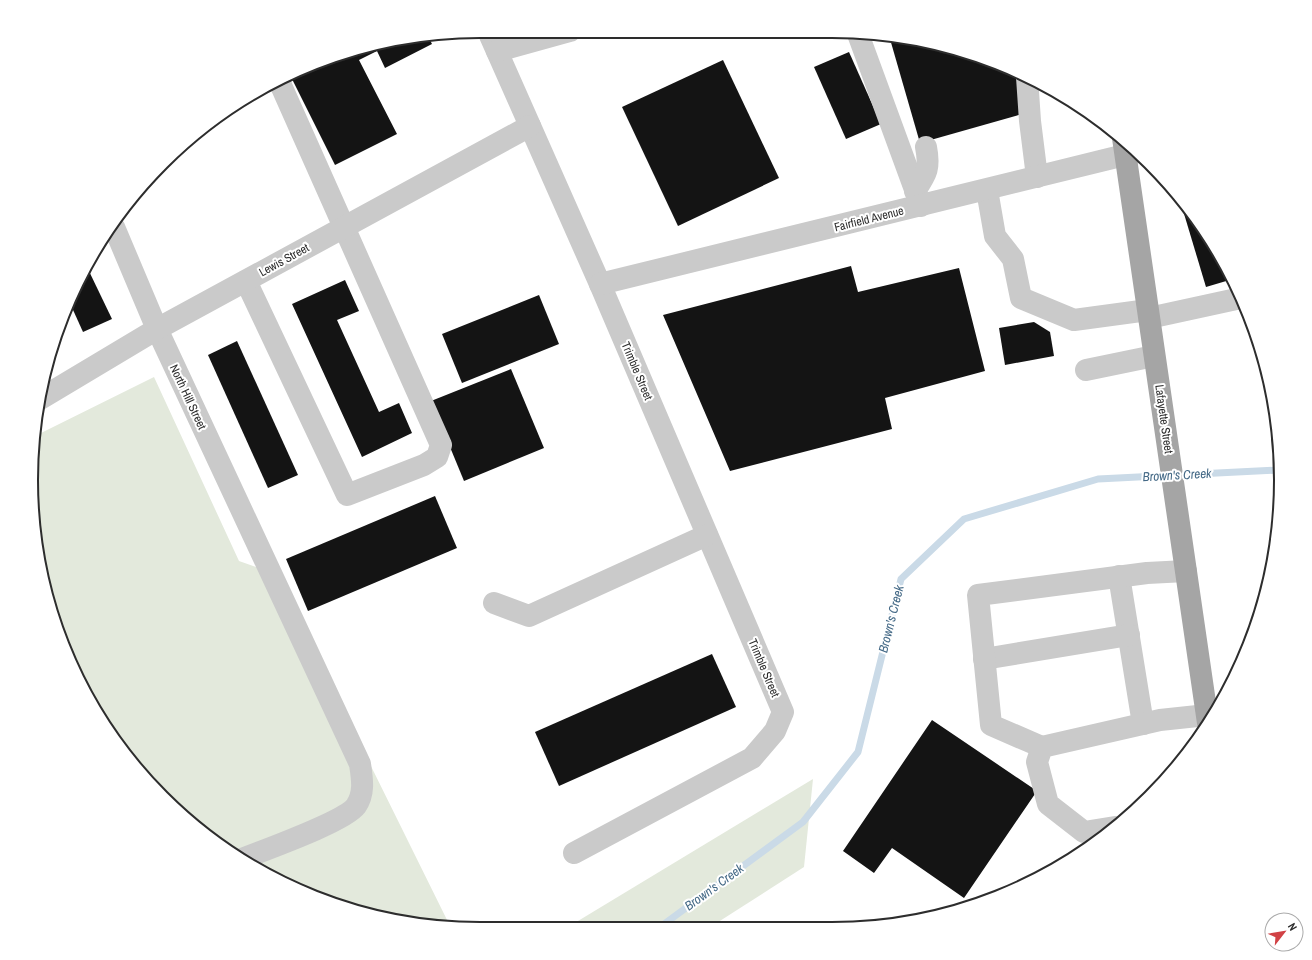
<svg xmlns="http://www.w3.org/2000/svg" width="1312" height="960" font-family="'Archivo Narrow',sans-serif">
  <rect width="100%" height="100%" fill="#fff"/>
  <g fill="#e3e9dc">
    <polygon points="154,377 239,561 276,574 451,928 336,905 256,869 184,818 124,754 65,652 35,538 35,436"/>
    <polygon points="813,779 804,867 712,926 568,927"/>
  </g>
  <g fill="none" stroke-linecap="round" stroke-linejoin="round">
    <polyline stroke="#cadae7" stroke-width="7" points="660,927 803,822 858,752 901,579 964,519 1098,479 1279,470"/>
  </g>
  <g fill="#141414">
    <polygon points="429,38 432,44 385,68 377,51 359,60 397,134 335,165 290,75 308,65 364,46"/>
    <polygon points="890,39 948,46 1004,65 1014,70 1026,113 920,143"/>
    <polygon points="849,52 881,124 846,139 814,67"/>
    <polygon points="723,60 779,178 678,226 622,107"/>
    <polygon points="1179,197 1188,206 1233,279 1206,287"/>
    <polygon points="851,266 858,292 959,268 985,371 885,398 892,429 730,471 663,315"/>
    <polygon points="87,267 112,319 83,332 69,301 77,282"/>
    <polygon points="345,280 359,311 337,320 379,412 399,403 412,433 362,457 292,304"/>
    <polygon points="539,295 559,344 462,383 442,334"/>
    <polygon points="1034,322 1050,332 1054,356 1005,365 999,328"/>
    <polygon points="237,341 298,475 268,488 208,355"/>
    <polygon points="511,369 544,448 464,481 431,401"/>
    <polygon points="435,496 457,548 308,611 286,559"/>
    <polygon points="712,654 736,707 559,786 535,732"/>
    <polygon points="932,720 1037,791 964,898 892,848 874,873 843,851"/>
  </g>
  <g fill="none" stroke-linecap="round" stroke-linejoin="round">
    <g stroke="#cacaca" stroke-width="22">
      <polyline points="488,31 600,284 783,712 775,731 752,758 574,853"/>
      <polyline points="858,34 921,206"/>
      <polyline points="497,51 570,31"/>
      <polyline points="1027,77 1030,121 1037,177"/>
      <polyline points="987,190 995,236 1013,259 1021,298 1074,320 1148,310"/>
      <path d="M915,191c12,-18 15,-23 11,-44"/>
      <path d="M114,227l43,102 203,435c2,14 5,29 -4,42 -12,16 -92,44 -114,53"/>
      <polyline points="246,281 347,495 424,465 437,457 441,445 279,81"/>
      <polyline points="600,284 1137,152"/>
      <polyline points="1149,318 1241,298"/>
      <polyline points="1086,370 1154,356"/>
      <polyline points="40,399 157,329 530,126"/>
      <polyline points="1119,576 1143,724"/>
      <polyline points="494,603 529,616 707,535"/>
      <polyline points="984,659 1129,635"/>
      <polyline points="1042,747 991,725 978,595 1147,573 1186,571"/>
      <polyline points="1115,827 1084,832 1048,804 1037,762 1042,747 1160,720 1207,715"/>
    </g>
    <polyline stroke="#a5a5a5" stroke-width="22" points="1123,138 1208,723"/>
  </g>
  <g text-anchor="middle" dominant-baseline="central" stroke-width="4" stroke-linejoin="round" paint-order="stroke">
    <g font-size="12" fill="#2d2d2d" stroke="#fff">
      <text transform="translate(869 219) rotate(-14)">Fairfield Avenue</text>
      <text transform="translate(284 260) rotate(-29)">Lewis Street</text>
      <text transform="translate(637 371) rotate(67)">Trimble Street</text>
      <text transform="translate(188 397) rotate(65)">North Hill Street</text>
      <text transform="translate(1164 419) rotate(82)">Lafayette Street</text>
      <text transform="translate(764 668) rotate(67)">Trimble Street</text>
    </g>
    <g font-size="13" font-style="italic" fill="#446986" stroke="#fff">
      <text transform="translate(1177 475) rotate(-3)">Brown's Creek</text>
      <text transform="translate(891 619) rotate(-76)">Brown's Creek</text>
      <text transform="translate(714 887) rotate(-36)">Brown's Creek</text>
    </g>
  </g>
  <path d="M0 0H1312V960H0ZM480 38H832A442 442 0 0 1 1274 480V480A442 442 0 0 1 832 922H480A442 442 0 0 1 38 480V480A442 442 0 0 1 480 38Z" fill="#fff" fill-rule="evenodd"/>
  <path fill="none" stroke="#2d2d2d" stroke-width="2" d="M480 38H832A442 442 0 0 1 1274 480V480A442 442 0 0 1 832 922H480A442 442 0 0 1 38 480V480A442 442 0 0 1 480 38Z"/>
  <g transform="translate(1284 932) rotate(59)"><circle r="19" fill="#ffffff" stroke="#ababab"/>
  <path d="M0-3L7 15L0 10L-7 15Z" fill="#d14245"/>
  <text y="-6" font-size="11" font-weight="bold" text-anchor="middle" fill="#2d2d2d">N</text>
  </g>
</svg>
